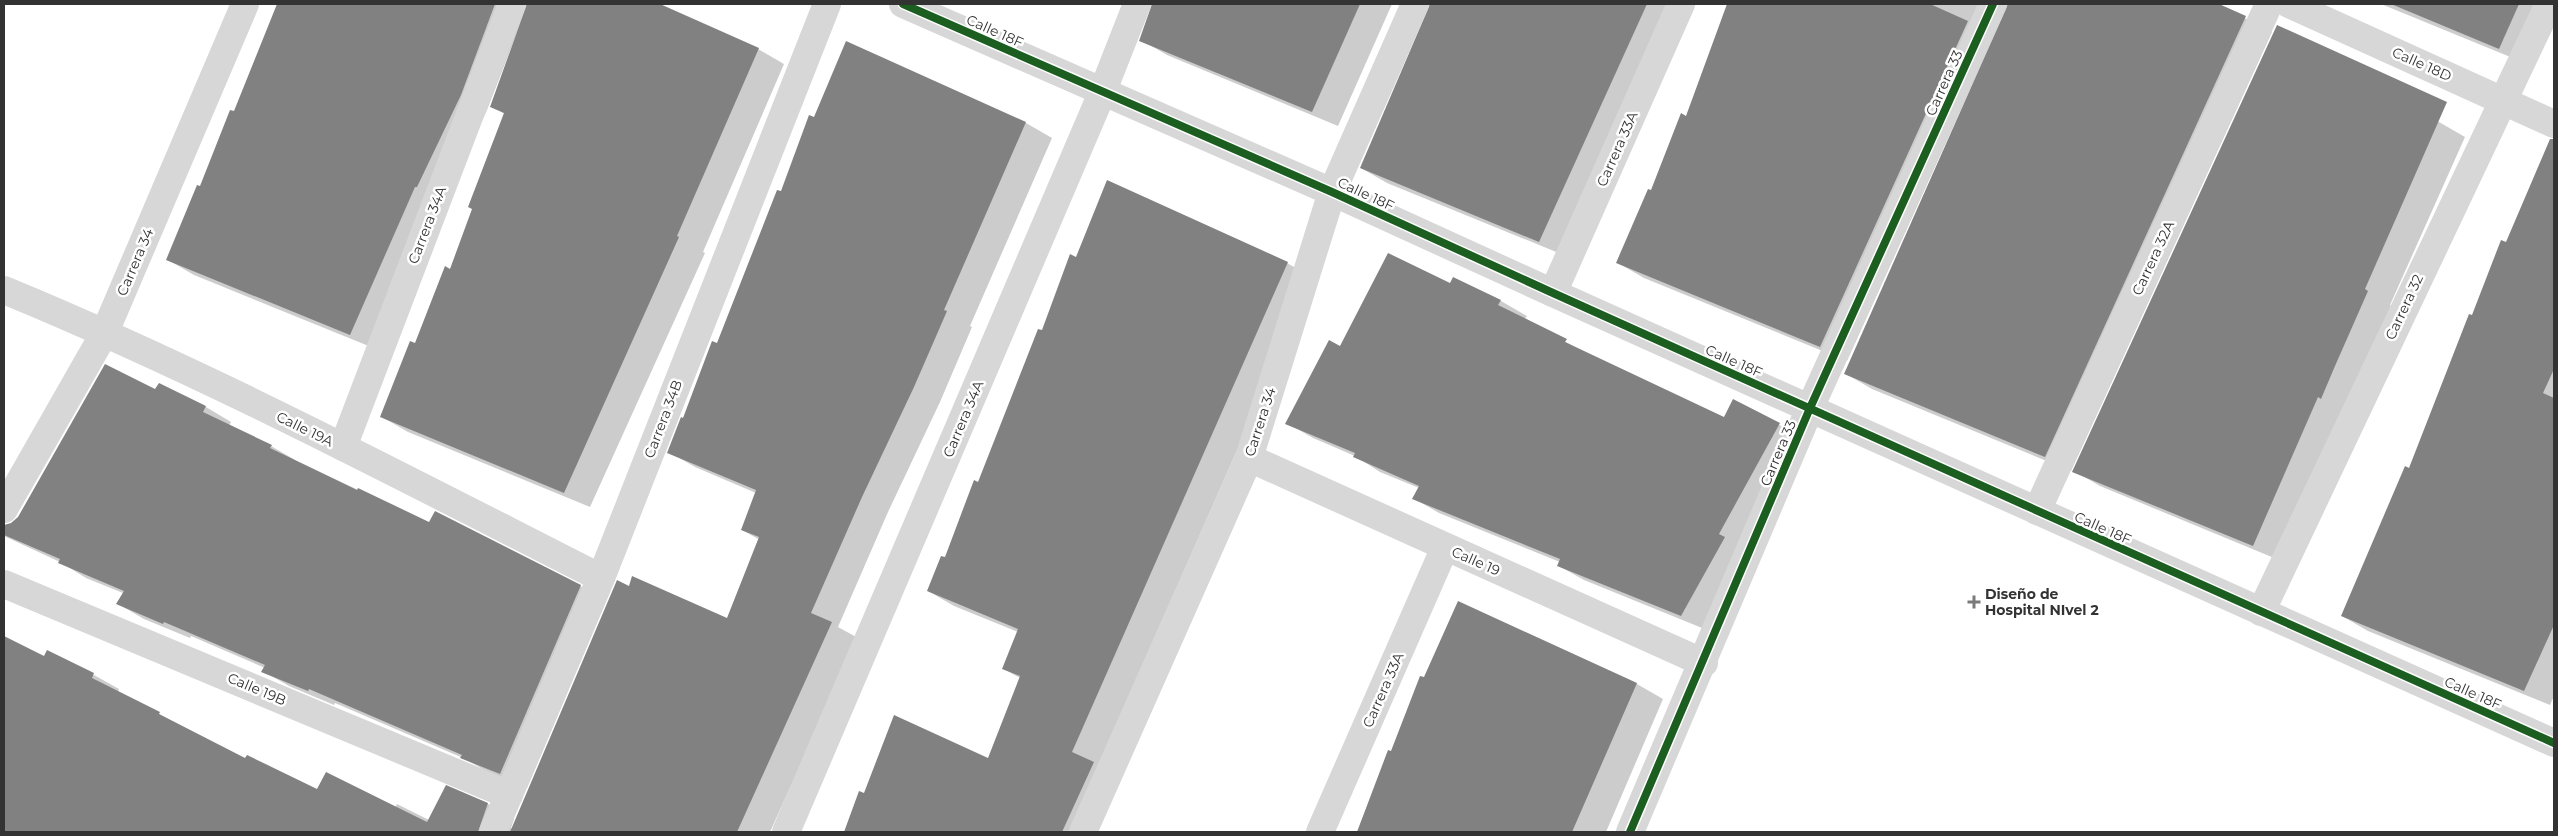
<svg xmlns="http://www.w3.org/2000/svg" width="2558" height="836" font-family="Montserrat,sans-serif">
  <rect width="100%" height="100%" fill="#fff"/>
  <g fill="#0003">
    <polygon points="279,4 528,4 487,110 376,349 194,275 168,260 234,113"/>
    <polygon points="564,4 658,4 758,49 784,64 703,252 705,253 590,507 408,432 382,417 450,270 473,209 505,114 491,106 546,44"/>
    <polygon points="1153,4 1392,4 1338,126 1167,55 1141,40"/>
    <polygon points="1433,4 1679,4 1566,256 1387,183 1361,168"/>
    <polygon points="1731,4 2217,4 2272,32 2071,471 1872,389 1846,374 2005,12 1847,361 1644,278 1618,263 1686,117"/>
    <polygon points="2381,4 2551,4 2525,63"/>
    <polygon points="847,42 1026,123 1052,138 970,326 972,327 940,402 888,512 838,627 858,638 770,832 4,832 4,638 44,657 47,651 94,675 119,689 118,692 185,728 246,759 318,791 395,808 397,804 429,820 446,787 488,804 514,819 511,828 513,829 629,588 727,620 760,540 742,530 756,493 695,467 669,452 718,344"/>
    <polygon points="2362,87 2439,122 2465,137 2390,305 2393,307 2279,560 2100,486 2074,471"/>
    <polygon points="2539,168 2554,174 2554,696 2550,705 2368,631 2342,616 2410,469"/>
    <polygon points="1076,258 1287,263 1313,278 1098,766 1095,832 845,832 860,793 864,795 989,759 1020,678 1004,669 1018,632 954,606 928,591 945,559 979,484"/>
    <polygon points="1454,279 1501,301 1527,316 1524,320 1592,356 1725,418 1734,401 1806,439 1707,630 1584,580 1559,566 1560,562 1439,513 1413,498 1419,488 1380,472 1355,456 1313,438 1287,423 1340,348 1451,285"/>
    <polygon points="159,384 206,407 231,422 229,426 271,446 297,461 430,524 580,586 606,601 527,788 488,772 463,758 335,703 334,705 289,686 263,671 265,668 191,636 190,638 144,619 118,604 123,593 86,578 60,562 4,536 4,526 13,523 156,391"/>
    <polygon points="1458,603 1637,684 1663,699 1606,832 1357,832 1389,751 1392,753"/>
  </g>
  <g fill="#818181">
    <polygon points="277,4 495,4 461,95 417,187 415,187 350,335 166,260 197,185 200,186 230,110 234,111"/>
    <polygon points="527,4 660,4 759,48 677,236 679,237 564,493 380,417 410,341 415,343 445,266 450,269 472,209 468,207 504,113 490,107"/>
    <polygon points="1152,4 1360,4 1312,112 1139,41"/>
    <polygon points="1430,4 1647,4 1539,242 1360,168"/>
    <polygon points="1727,4 1930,4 1968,21 1820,347 1616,263 1648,189 1651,190 1681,113 1686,116"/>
    <polygon points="2008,4 2219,4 2246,16 2045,457 1844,374"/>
    <polygon points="2391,4 2519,4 2499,49"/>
    <polygon points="2277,25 2447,102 2365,289 2368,291 2335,366 2321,399 2318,397 2253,546 2072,472"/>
    <polygon points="846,41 1026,122 944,310 947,311 914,387 862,497 811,613 832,622 737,832 510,832 617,580 629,586 632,576 727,618 759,537 741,530 756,490 667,453 681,417 683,418 712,341 717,343 777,190 781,191 809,115 814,117"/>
    <polygon points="2550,139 2554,139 2554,369 2543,393 2554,398 2554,625 2524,691 2341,616 2405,466 2409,468 2469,314 2472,315 2501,240 2506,242"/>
    <polygon points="1107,180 1288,262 1072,752 1094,762 1062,832 844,832 859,791 864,793 894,715 988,758 1020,676 1002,669 1018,629 927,591 941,556 945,557 974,480 978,482 1038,329 1042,330 1070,254 1076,257"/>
    <polygon points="1388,253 1450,283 1453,277 1501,300 1498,305 1567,339 1565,342 1724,417 1733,399 1780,423 1719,534 1725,537 1681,616 1557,566 1560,559 1412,499 1419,486 1353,457 1355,453 1285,424 1329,340 1340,346"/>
    <polygon points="105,364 155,389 159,383 206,406 203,412 272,445 270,448 357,490 358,488 429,522 435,511 581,585 500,774 460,758 462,755 309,689 308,691 261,672 265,665 164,622 163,624 116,604 124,591 58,563 60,559 4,535 4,525 11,523 18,517"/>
    <polygon points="1458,601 1637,683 1572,832 1357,832 1388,750 1391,751 1420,676 1424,677"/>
    <polygon points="4,636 44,656 47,650 94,673 92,678 160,712 159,714 245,758 247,755 317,789 326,772 427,822 446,785 488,803 478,832 4,832"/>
  </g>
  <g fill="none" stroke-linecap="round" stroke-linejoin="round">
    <g stroke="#d7d7d7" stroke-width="28">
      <polyline points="2289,4 2554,124"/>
      <path d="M4,290c204,84 400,188 597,288"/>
      <polyline points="1553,293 1681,4"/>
      <polyline points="343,447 512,4"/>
      <polyline points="1249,458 1704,663"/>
      <polyline points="4,509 105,332 245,4"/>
      <polyline points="2037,511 2269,4"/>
      <polyline points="4,584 509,795"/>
      <polyline points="2261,612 2549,4"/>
      <polyline points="493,832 601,578 827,4"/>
      <polyline points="786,832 1102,93 1137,4"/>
      <polyline points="1083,832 1249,458 1332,192 1415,4"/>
      <polyline points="1320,832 1445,547"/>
      <polyline points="1630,832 1810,408 1993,4"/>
    </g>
    <polyline stroke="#d7d7d7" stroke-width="28" points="903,4 1332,192 1553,293 2554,743"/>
    <defs>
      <g id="cycleway">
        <polyline points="903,4 1332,192 1553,293 2554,743"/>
        <polyline points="1630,832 1810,408 1993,4"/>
      </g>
    </defs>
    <use href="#cycleway" stroke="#fff" stroke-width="11"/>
    <use href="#cycleway" stroke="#1b5e20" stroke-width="8"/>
  </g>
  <path fill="#7a7a7a" stroke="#fff" stroke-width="2" d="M1971.5 594.5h5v5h5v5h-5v5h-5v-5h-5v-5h5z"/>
  <g text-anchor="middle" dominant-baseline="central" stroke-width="5" stroke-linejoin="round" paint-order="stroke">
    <g font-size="14" fill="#333" stroke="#fff">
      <text transform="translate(995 31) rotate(24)">Calle 18F</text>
      <text transform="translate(2422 64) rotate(24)">Calle 18D</text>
      <text transform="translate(1944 83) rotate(-66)">Carrera 33</text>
      <text transform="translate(1617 149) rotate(-66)">Carrera 33A</text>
      <text transform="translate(1366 194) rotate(25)">Calle 18F</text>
      <text transform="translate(427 225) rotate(-69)">Carrera 34A</text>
      <text transform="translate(2153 258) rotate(-65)">Carrera 32A</text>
      <text transform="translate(135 262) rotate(-67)">Carrera 34</text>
      <text transform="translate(2404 307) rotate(-65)">Carrera 32</text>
      <text transform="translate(1734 361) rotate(24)">Calle 18F</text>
      <text transform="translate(663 419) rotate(-69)">Carrera 34B</text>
      <text transform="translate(963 419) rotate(-67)">Carrera 34A</text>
      <text transform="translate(1260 422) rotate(-72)">Carrera 34</text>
      <text transform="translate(305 429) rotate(26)">Calle 19A</text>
      <text transform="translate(1778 453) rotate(-67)">Carrera 33</text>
      <text transform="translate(2103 528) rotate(24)">Calle 18F</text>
      <text transform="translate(1476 561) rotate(24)">Calle 19</text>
      <text transform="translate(257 689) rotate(23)">Calle 19B</text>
      <text transform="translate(1383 690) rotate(-66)">Carrera 33A</text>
      <text transform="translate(2473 693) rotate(24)">Calle 18F</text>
    </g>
    <g font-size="14" font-weight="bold" fill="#333" stroke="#fff" text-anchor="start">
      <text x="1985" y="594">Diseño de<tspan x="1985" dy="16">Hospital NIvel 2</tspan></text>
    </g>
  </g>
  <rect width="2558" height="836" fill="none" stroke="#333333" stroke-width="10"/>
</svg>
